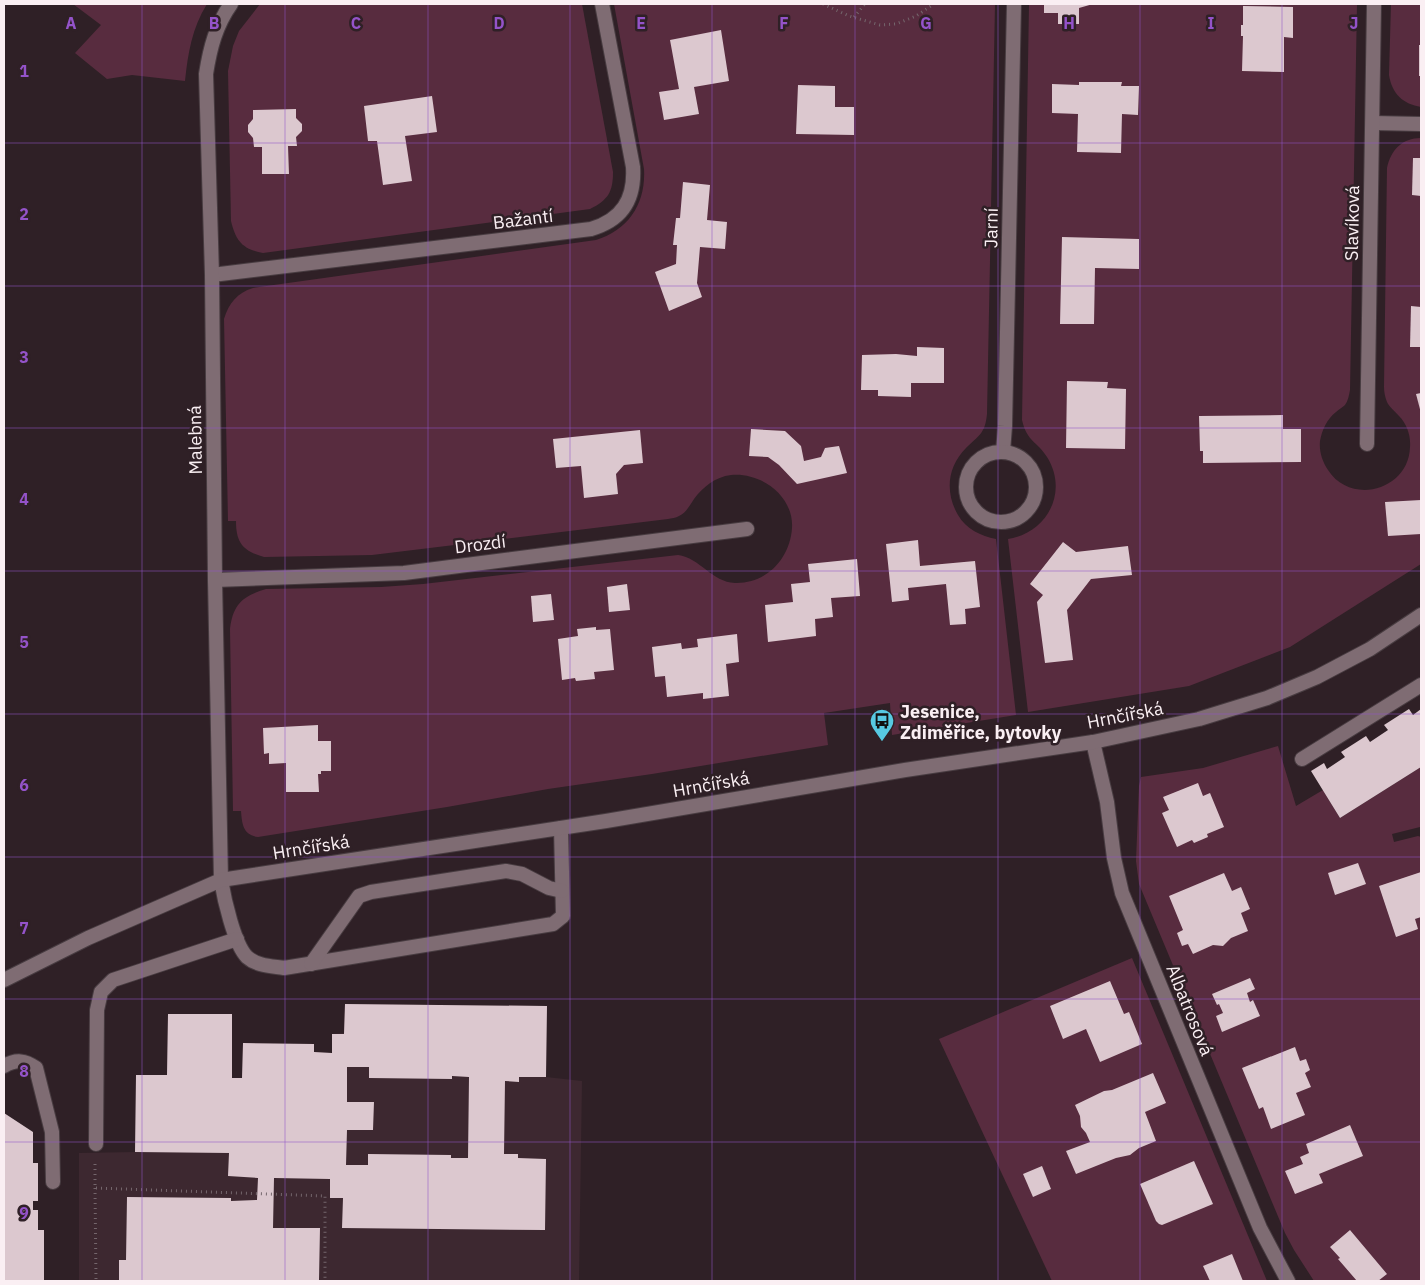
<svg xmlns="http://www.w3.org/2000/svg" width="1425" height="1285" font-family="'IBM Plex Sans',sans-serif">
  <rect width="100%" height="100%" fill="#2f2026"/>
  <polygon fill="#3d2830" points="345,1004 547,1006 546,1077 582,1081 579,1281 79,1281 79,1153 135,1152 167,1075 168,1014 232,1014 232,1078 242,1078 243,1043 314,1044 314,1052 332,1053 332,1034 344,1033"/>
  <g fill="#582c3f">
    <path d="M73,4h134c-15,24 -19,49 -22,77l-53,-6 -25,4 -32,-26 26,-28z"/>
    <path d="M260,4h322l31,168c0,20 -5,28 -23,37l-327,44c-21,-4 -27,-12 -32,-32l-3,-150 5,-25 6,-15z"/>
    <path d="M614,4h381l-8,410c-2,20 -8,21 -21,34 -19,19 -21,45 -8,67 8,14 23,21 38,24l20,176 -124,20 -2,-32 -66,10 4,32 -176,29 -104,15 -101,18 -189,30c-15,-2 -16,-13 -17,-26h-8l-3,-182c3,-25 13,-33 36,-40l115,-2 42,-3 255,-29c22,3 34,27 57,28 31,1 55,-24 57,-55 2,-32 -31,-56 -61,-53 -16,2 -28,12 -37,24 -4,6 -8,14 -15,17 -3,2 -8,2 -11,3l-296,36 -108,2c-21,-6 -28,-14 -28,-36h-8l-4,-202c5,-16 13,-26 29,-31l343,-48c33,-10 50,-37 48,-71z"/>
    <path d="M1029,4h328l-7,386c-1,5 -2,11 -5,15 -2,2 -6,4 -9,7 -9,7 -14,18 -16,29 -1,10 2,20 8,29 23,36 81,20 82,-23 1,-11 -3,-23 -11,-31 -4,-5 -10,-9 -12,-14 -2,-5 -3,-10 -3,-15l3,-219c4,-18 15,-30 34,-30v426l-131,83 -101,39 -161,26 -20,-173c39,-6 61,-47 39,-82 -10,-16 -20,-15 -25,-37z"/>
    <path d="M1391,4h30v103c-18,-3 -29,-13 -32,-32z"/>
    <polygon points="1278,746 1296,806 1323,790 1340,818 1421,767 1420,827 1392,834 1394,842 1418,836 1421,837 1421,1281 1314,1281 1294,1250 1285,1233 1139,884 1136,861 1139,786 1141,777 1203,768"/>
    <polygon points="1132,958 1267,1281 1052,1281 939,1039"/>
  </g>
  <g fill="#dcc8cf" fill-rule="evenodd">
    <polygon points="1044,4 1093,4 1079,8 1079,24 1058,24 1058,13 1044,13"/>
    <polygon points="1243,6 1293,7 1293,38 1284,37 1284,72 1242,71 1243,36 1241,36 1241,25 1243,25"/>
    <polygon points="721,30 729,81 694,87 699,114 664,120 659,92 679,89 670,40"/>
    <rect x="1419" y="45" width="2" height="31"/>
    <polygon points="1079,82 1122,82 1121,86 1139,86 1138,115 1122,114 1121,153 1077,152 1078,114 1052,113 1052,84 1079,85"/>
    <polygon points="798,85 835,86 835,107 854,107 854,135 796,134"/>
    <polygon points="432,96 437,132 405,136 412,181 383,185 377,141 368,141 364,106"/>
    <polygon points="296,109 296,118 302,124 302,131 296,137 297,146 288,146 289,174 262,174 262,147 254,147 253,138 248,132 248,125 253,119 253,110"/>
    <polygon points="1413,158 1421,158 1421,196 1412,195"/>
    <polygon points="683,182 710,185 707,220 727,222 725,249 700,247 697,283 702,297 669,311 655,272 676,264 677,245 673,245 676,218 680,218"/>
    <polygon points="1062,237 1139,239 1139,269 1095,268 1094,324 1060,324"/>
    <polygon points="1411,306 1421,307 1421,347 1410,347"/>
    <polygon points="917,347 944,348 944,383 911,383 911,397 878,396 878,390 861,390 862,355 896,354 917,356"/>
    <polygon points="1067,381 1108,382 1107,388 1126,389 1125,449 1066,448"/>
    <polygon points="1421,393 1421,413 1416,394"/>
    <polygon points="1283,415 1283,429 1301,429 1301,462 1203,463 1203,451 1200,451 1199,416"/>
    <polygon points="751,429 785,431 801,446 804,461 821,457 825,448 839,446 847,473 797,484 779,465 768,457 749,456"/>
    <polygon points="640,430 643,463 624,465 616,474 618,494 584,498 581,466 556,468 553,439"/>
    <polygon points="1421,500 1421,534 1388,536 1385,502"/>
    <polygon points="918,540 920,566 975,561 980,607 965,609 966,624 950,625 946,584 908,588 909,600 892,602 886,544"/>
    <polygon points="1063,542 1076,552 1128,546 1132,575 1091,579 1067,610 1073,660 1045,663 1037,602 1043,595 1030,584"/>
    <polygon points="857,559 860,596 831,598 833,617 815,619 816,636 768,642 765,605 793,602 791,584 810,582 808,564"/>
    <polygon points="627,584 630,610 609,612 607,587"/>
    <polygon points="551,594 554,620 533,622 531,596"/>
    <polygon points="596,627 596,630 610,629 614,670 594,672 595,679 576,681 575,678 562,680 558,639 578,636 577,629"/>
    <polygon points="737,634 739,662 726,664 729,696 703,699 703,693 667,697 665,676 655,677 652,647 681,643 682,649 698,647 697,639"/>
    <polygon points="1409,709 1413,715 1421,709 1421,767 1340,818 1311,771 1324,763 1327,769 1345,757 1341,752 1366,736 1370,742 1388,730 1384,725"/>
    <polygon points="318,725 318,741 331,741 331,771 321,771 321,774 318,774 319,792 286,792 286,763 269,764 269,753 264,754 263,728"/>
    <polygon points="1198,783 1203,796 1210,793 1224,827 1207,834 1208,837 1194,843 1192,840 1177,847 1162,813 1169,810 1163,797"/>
    <polygon points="1358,863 1366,884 1335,895 1328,873"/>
    <polygon points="1421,872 1421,917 1415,919 1418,929 1396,937 1379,886"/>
    <polygon points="1224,873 1232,891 1241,887 1250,909 1241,913 1248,931 1231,938 1223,946 1213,945 1193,954 1188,944 1182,946 1177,933 1183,930 1169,896"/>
    <polygon points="1250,978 1255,989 1247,993 1250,1002 1253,1000 1260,1016 1222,1032 1216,1016 1223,1013 1219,1004 1217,1005 1212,994"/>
    <polygon points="1110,981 1124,1014 1129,1012 1142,1044 1100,1062 1086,1029 1063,1039 1050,1006"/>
    <path d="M345,1004l202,2 -1,71h-27v5l-14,-1 -1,73h14v4l28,1 -1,71 -203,-2 1,-30h-13v-19l-56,-1 -1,50h47l-1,53h-200v-21h7l1,-63 104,1v3l26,-1 1,-22 -30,-2 1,-23 -94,-1 1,-77h31l1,-61h64v64h10l1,-35 71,1v8l18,1v-19h12zM347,1067h22v11l83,1v-3l17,1 -1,81h-17v-3l-83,-1v11h-22l1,-35h26l1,-28h-27z"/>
    <polygon points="1295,1047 1300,1061 1306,1059 1310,1070 1305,1073 1311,1087 1296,1093 1305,1115 1271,1129 1263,1107 1259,1109 1242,1068"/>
    <polygon points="1153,1073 1166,1103 1145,1112 1156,1141 1139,1148 1130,1155 1116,1158 1076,1174 1066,1151 1090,1142 1086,1133 1081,1127 1080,1116 1075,1105 1104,1091 1112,1090"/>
    <polygon points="4,1113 33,1132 33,1163 38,1163 38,1201 33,1201 33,1210 38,1210 38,1230 44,1230 44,1281 4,1281"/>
    <polygon points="1350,1125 1363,1156 1319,1174 1323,1183 1295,1194 1285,1171 1303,1164 1300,1157 1309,1153 1306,1144"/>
    <polygon points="1194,1161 1213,1204 1162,1225 1159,1224 1156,1221 1140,1184"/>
    <polygon points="1042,1166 1051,1189 1033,1197 1023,1174"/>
    <polygon points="1350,1230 1387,1274 1378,1281 1357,1281 1338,1259 1340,1258 1330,1247"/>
    <polygon points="1232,1254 1243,1281 1210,1281 1203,1266"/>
  </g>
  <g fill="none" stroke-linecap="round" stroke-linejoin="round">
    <defs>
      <g id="service">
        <path d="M221,880c3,18 13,64 26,77 10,9 24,9 37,11l269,-44 10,-8 -2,-88"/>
        <polyline points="311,964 359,896 371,892 506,871 522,874 549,888 562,891"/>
        <polyline points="96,1144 97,1010 101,992 113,980 237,939"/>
      </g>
      <g id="minor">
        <polyline points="1373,123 1421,124"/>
        <path d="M212,275l379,-46c31,-9 44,-30 42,-62l-31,-163"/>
        <polyline points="1367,444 1374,4"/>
        <polyline points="1003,452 1005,426 1014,4"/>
        <circle cx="1001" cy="487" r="35"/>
        <polyline points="215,580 404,573 747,529"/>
        <polyline points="1093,742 1107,802 1114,858 1122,893 1260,1228 1288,1281"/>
        <polyline points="1302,759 1421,685"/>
        <path d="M221,880l-6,-300 -3,-305 -6,-201c4,-26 10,-49 25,-70"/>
        <path d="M4,1066c12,-7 21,-6 32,2l16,64 1,50"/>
      </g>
      <polyline id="tertiary" points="4,980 88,938 221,880 606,821 905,770 1093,742 1199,719 1267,698 1317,677 1370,649 1421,615"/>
    </defs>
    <use href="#service" stroke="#483c41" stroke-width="16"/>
    <use href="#minor" stroke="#483c41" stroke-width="16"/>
    <use href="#tertiary" stroke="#483c41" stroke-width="16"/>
    <g stroke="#74666c" stroke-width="3" stroke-dasharray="1 4" stroke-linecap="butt">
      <polyline points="823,4 849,16 880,25 896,24 916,16 934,4"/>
      <polyline points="854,17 865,4"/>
      <polyline points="95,1164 95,1188 325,1196 325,1281"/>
      <polyline points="95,1188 96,1281"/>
    </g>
    <use href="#service" stroke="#7f6c73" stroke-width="14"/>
    <use href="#minor" stroke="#7f6c73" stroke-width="14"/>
    <use href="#tertiary" stroke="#7f6c73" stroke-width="14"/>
  </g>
  <path fill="none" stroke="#9453c9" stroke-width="1" stroke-opacity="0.55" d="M142,4v1277M285,4v1277M428,4v1277M570,4v1277M712,4v1277M855,4v1277M998,4v1277M1140,4v1277M1282,4v1277M4,143h1417M4,286h1417M4,428h1417M4,571h1417M4,714h1417M4,857h1417M4,999h1417M4,1142h1417"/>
  <defs>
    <symbol id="bus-pin" viewBox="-11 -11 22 30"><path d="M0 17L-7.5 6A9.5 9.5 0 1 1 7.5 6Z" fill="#57c9e2" stroke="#2f2026"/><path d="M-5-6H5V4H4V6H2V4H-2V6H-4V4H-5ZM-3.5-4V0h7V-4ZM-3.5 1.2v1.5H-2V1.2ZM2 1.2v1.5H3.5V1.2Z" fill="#111"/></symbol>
  </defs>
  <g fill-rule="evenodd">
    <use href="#bus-pin" x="868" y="707" width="28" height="38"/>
  </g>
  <g text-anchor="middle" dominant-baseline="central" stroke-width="5" stroke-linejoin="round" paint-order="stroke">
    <g font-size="18" fill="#faeff3" stroke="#2f2026">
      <text transform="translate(523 219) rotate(-7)">Bažantí</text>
      <text transform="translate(1352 223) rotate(-89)">Slavíková</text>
      <text transform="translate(991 228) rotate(-89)">Jarní</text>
      <text transform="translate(195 440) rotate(-91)">Malebná</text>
      <text transform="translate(480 544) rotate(-7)">Drozdí</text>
      <text transform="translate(1125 715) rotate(-11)">Hrnčířská</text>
      <text transform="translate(711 784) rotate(-10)">Hrnčířská</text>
      <text transform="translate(311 847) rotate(-9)">Hrnčířská</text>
      <text transform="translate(1190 1010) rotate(68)">Albatrosová</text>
    </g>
    <g font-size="18" font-weight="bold" fill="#faeff3" stroke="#2f2026" text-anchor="start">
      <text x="900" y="711">Jesenice,<tspan x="900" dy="21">Zdiměřice, bytovky</tspan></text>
    </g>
  </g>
  <g font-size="16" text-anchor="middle" font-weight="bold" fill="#9453c9" stroke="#2f2026" stroke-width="5" stroke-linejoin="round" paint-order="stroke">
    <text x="71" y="29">A</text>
    <text x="214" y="29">B</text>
    <text x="356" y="29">C</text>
    <text x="499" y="29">D</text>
    <text x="641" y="29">E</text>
    <text x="784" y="29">F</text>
    <text x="926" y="29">G</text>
    <text x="1069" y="29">H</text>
    <text x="1211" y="29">I</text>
    <text x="1354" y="29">J</text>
    <text x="24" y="77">1</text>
    <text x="24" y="220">2</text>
    <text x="24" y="363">3</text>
    <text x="24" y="505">4</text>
    <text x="24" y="648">5</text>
    <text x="24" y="791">6</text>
    <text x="24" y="934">7</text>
    <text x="24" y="1077">8</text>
    <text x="24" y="1219">9</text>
  </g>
  <rect width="1425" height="1285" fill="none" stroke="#faeff3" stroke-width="10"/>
</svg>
